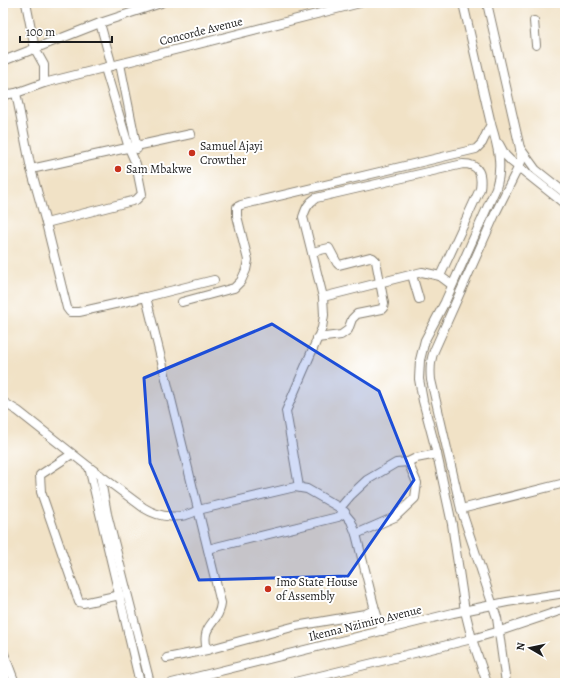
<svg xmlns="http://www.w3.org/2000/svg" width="568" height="686" font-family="Alegreya,serif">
  <rect width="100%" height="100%" fill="#fff"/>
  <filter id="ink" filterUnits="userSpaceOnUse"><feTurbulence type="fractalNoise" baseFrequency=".025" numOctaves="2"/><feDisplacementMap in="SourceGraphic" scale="8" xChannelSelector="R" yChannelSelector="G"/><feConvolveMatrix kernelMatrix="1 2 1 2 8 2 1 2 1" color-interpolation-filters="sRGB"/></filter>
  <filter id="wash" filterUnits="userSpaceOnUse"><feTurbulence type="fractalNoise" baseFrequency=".012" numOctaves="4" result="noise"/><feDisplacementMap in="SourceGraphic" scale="16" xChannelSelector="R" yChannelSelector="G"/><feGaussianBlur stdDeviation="0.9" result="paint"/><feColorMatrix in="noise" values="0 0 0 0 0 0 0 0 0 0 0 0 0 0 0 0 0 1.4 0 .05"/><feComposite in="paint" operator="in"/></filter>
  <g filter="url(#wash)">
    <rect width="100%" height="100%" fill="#f1e2c6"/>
  </g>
  <g filter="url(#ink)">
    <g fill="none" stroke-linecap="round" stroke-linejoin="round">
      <defs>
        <g id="minor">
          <polyline points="26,3 35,49 44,65 44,83"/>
          <path d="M463,3l28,121c7,23 12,42 5,64l-51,114 -20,38 -5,20 -1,19 4,22 14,53 15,70 13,87 7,28 15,44"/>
          <path d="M487,3l33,145 1,14 -25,50 -62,139c-4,10 -4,19 -3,29l30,129 36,109 9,65"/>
          <polyline points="534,21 536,45"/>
          <polyline points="100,23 112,66"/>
          <polyline points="3,61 100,23 161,3"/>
          <polyline points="120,64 137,149"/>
          <path d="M16,93l15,76 15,54 21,85 3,4h9l67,-15 75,306c-2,22 -21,20 -14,47"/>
          <polyline points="3,95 16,93 44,83 360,3"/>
          <polyline points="499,144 505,155 511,161 565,204"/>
          <polyline points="520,148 536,170 565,193"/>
          <polyline points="31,169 191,134"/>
          <polyline points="46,223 136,200 142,194 136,164 129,148 105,68"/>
          <polyline points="312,252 329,248 337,263 339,265 370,257 373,258 376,261 384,303 383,308 382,309 357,314 352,319 348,330 341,335 317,338"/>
          <polyline points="412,275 419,299"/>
          <polyline points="146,297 214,280"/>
          <polyline points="323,297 422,272 440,276 452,285"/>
          <polyline points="182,302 234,288 241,281 246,270 248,260 237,216 237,207 241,205 476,149 482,143 491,124"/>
          <path d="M3,402l15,9 71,56 55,41c16,10 37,12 54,2l97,-23 12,2 33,19 11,13 5,13 18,72 8,25"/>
          <polyline points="72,454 40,475 41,492 79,602 83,603 120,595"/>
          <polyline points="89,467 140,683"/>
          <polyline points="100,475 107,514 150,683"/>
          <path d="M299,487l-13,-76 36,-83 2,-13 -1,-18 -20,-80c3,-9 5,-14 13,-19l147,-34c17,0 19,11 17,25l-40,87"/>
          <polyline points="340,508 351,495 367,480 396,463 408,462 416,458 437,454"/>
          <polyline points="461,509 565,483"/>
          <polyline points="356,534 395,517 415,498 417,483 408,462"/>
          <polyline points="208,549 338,517 345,512"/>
          <polyline points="3,651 15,683"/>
          <polyline points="167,658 207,650 296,626 365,614 372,611 374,606"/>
          <polyline points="172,683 453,613 507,602 565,593"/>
          <polyline points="291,683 472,639 500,631 565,609"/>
        </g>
      </defs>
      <use href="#minor" stroke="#867f71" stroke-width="10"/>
      <use href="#minor" stroke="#fff" stroke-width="8"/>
    </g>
  </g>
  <path fill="#1d4ed8" fill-opacity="0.2" stroke="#1d4ed8" stroke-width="3" stroke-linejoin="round" d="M272,324l107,67 35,89 -66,96 -149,4 -49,-117 -6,-85z"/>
  <g fill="#c8321e" stroke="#fff" stroke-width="1.5">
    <circle cx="192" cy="153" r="4"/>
    <circle cx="118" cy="169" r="4"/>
    <circle cx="268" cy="589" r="4"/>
  </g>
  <g text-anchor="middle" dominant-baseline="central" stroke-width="4" stroke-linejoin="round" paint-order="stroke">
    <g font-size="12" fill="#1c1c1c" stroke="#fff">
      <text transform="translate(201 31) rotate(-14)">Concorde Avenue</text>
      <text transform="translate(365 623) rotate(-14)">Ikenna Nzimiro Avenue</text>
    </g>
    <g font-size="12" fill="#1c1c1c" stroke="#fff" text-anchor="start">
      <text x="200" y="146">Samuel Ajayi<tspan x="200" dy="14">Crowther</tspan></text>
      <text x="126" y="169">Sam Mbakwe</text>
      <text x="276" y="582">Imo State House<tspan x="276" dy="14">of Assembly</tspan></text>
    </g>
  </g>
  <rect width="568" height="686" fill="none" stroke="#fff" stroke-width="16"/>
  <g transform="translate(530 648) rotate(279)" stroke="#ffffff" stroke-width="3" paint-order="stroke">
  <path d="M0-3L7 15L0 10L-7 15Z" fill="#1c1c1c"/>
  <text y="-6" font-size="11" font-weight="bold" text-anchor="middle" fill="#1c1c1c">N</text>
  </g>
  <path d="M20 36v6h92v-6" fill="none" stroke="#1c1c1c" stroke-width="2"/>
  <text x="26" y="36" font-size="12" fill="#1c1c1c" stroke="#ffffff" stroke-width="3" paint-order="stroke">100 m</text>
</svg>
